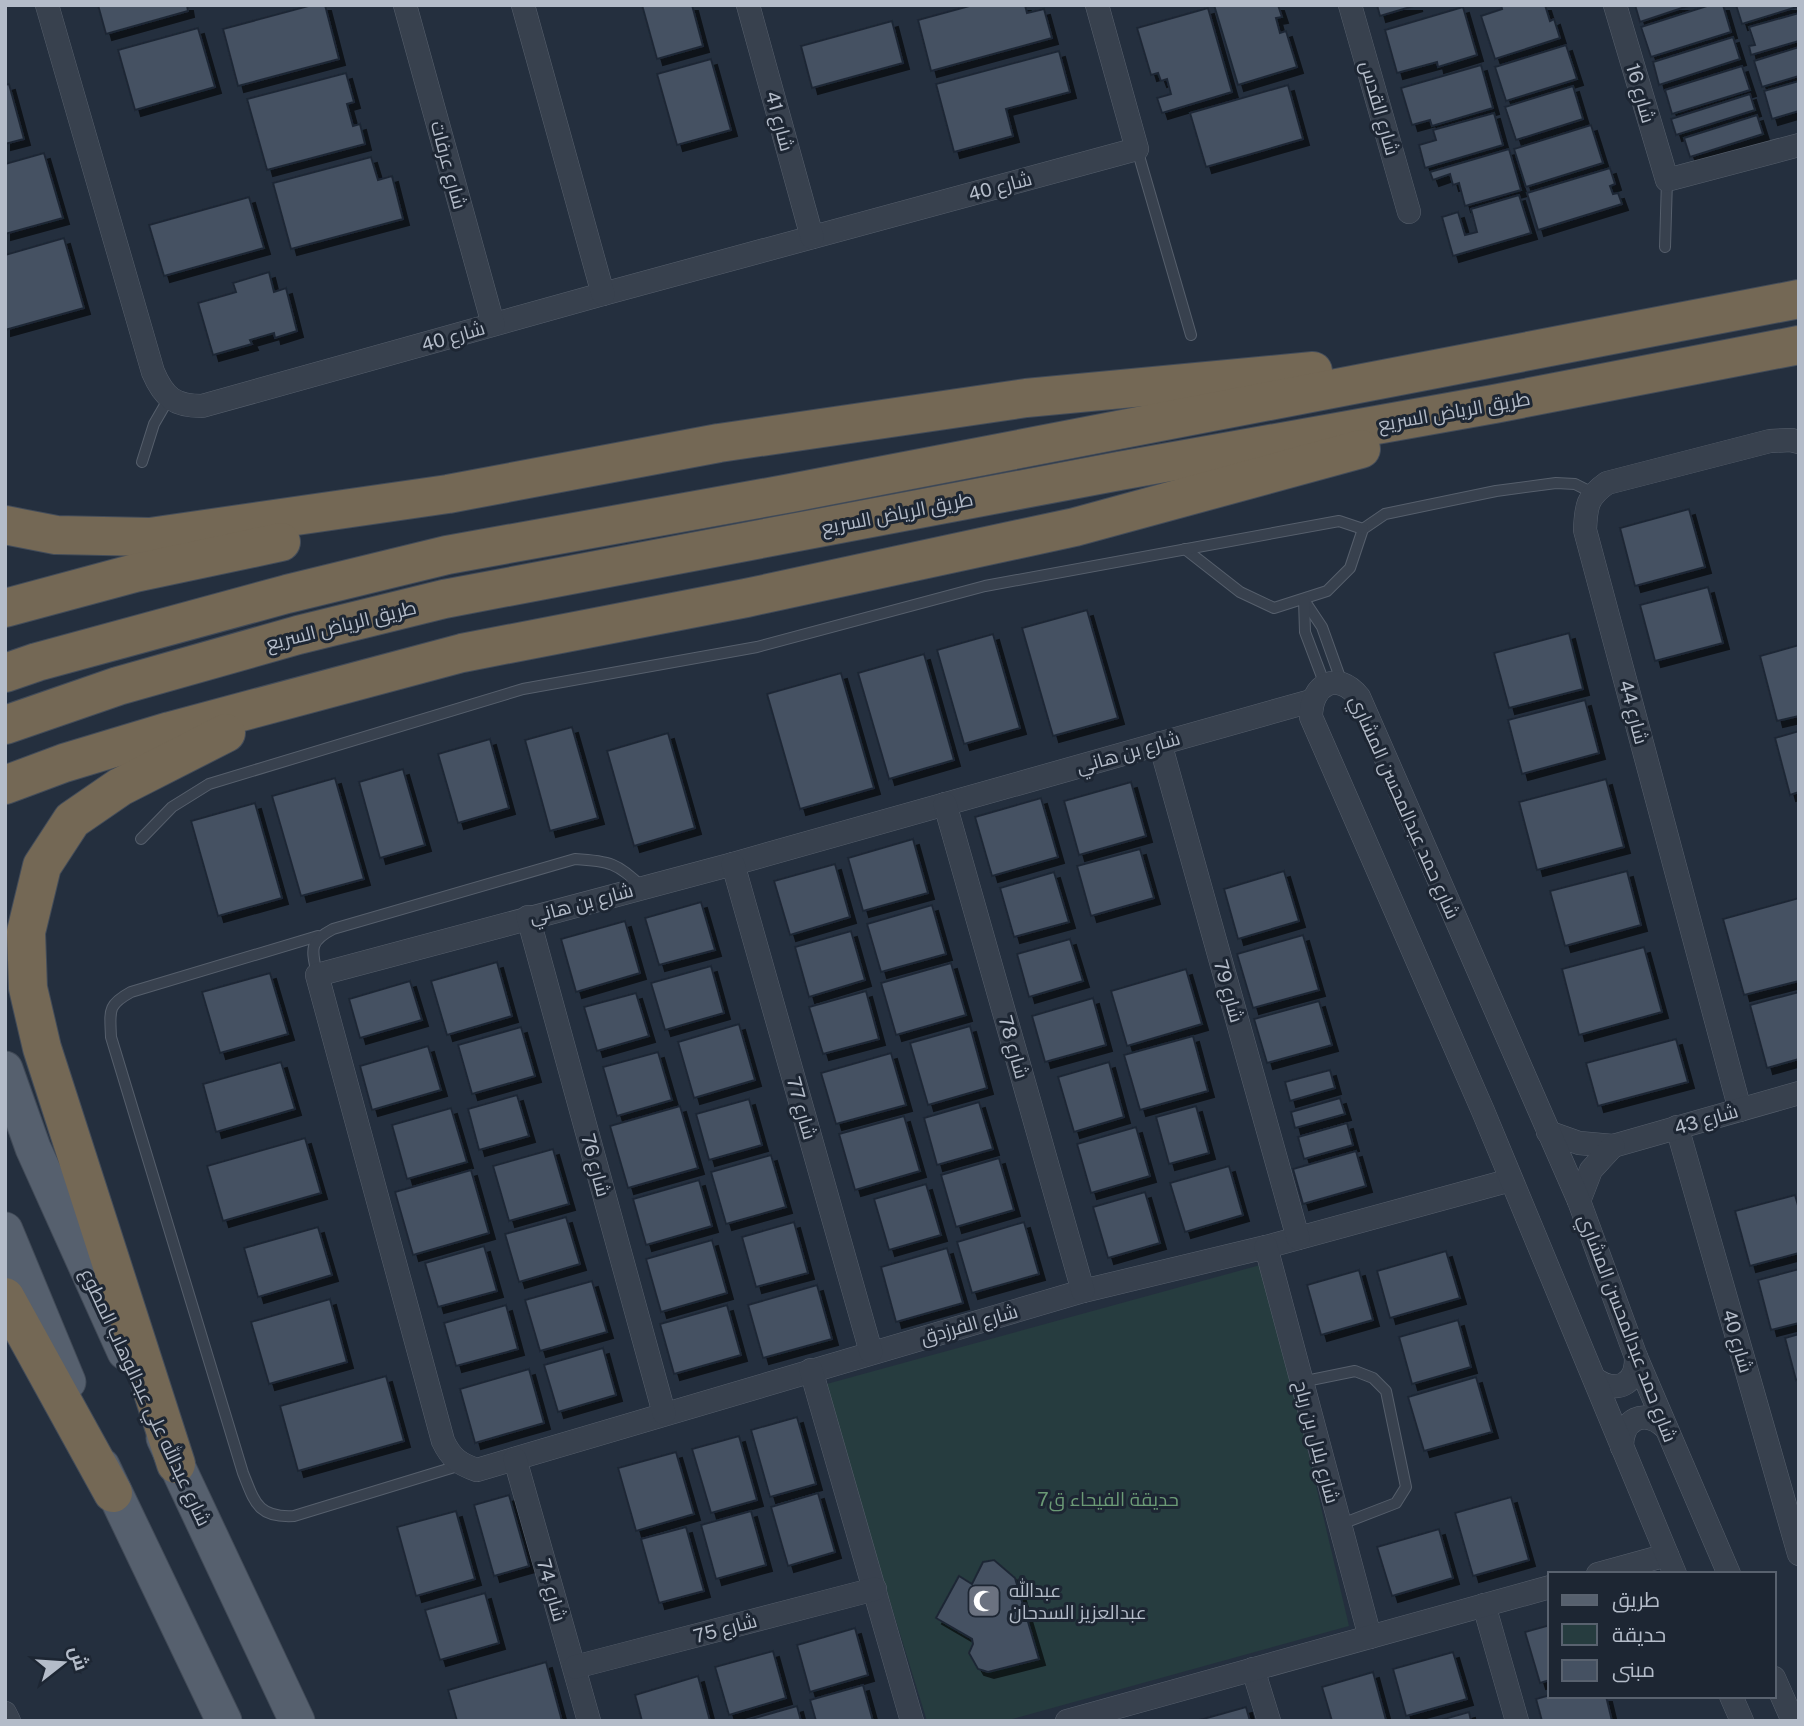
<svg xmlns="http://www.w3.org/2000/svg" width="1804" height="1726" font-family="'Public Sans',Cairo,sans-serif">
  <defs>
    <filter id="shadow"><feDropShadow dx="6" dy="6" stdDeviation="0" flood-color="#0009"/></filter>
  </defs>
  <rect width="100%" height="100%" fill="#242f3e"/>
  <polygon fill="#263c3f" points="1264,1264 1349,1626 1005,1721 927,1721 823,1385"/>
  <g fill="#455162" stroke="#1f2835" stroke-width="2" filter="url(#shadow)">
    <polygon points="98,5 187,5 188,11 106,34"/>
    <polygon points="312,5 325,5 339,59 238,86 223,29"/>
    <polygon points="642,5 692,5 703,46 657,59"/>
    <polygon points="973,5 1025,5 1027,13 1044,9 1052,38 931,71 918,20"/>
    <polygon points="1214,5 1278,5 1282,17 1276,18 1280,33 1286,31 1297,67 1238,85"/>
    <polygon points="1377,5 1417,5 1380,16"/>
    <polygon points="1501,5 1545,5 1550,21 1554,19 1560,38 1495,59 1481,16 1502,9"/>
    <polygon points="1635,5 1691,5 1640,22"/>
    <polygon points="1710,5 1723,5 1731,32 1651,57 1641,27"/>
    <polygon points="1736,5 1797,5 1797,7 1742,24"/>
    <polygon points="1463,7 1477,55 1438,67 1437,62 1397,73 1385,30"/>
    <polygon points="1208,8 1232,92 1162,113 1157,98 1171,94 1167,79 1161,81 1158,73 1151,75 1137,28"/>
    <polygon points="1799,13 1799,41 1751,55 1749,46 1755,45 1749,27"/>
    <polygon points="892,21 903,63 812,88 801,46"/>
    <polygon points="198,28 215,87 135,110 118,50"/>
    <polygon points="1733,37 1740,59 1659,85 1653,62"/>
    <polygon points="1566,45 1577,79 1506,101 1495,67"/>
    <polygon points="1799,47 1799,76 1762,87 1754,61"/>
    <polygon points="1059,51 1070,92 1006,109 1013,136 954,152 936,84"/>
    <polygon points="711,59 731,130 677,145 657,74"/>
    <polygon points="1481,65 1493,108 1432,126 1430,120 1412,125 1401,88"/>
    <polygon points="1742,66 1750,90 1672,114 1665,90"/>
    <polygon points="346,73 354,102 347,104 353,126 360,124 365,144 267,170 247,99"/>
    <polygon points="1799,81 1799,111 1772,119 1764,91"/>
    <polygon points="9,84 24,139 5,144 5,85"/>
    <polygon points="1288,85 1303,139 1206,167 1190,113"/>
    <polygon points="1573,86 1583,119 1516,140 1505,107"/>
    <polygon points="1750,94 1755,110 1676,135 1671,119"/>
    <polygon points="1494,113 1503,145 1425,168 1419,145 1436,140 1433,130"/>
    <polygon points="1757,115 1763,134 1690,157 1684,138"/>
    <polygon points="1591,125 1603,163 1526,187 1514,149"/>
    <polygon points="1509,149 1521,190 1465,206 1459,183 1453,185 1450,174 1433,180 1430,172"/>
    <polygon points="44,153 63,218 5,234 5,164"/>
    <polygon points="371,157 378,180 392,176 403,219 291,249 273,183"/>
    <polygon points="1610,168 1615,184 1610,186 1613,194 1618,193 1622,204 1538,230 1527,193"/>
    <polygon points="1519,195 1531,233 1453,256 1442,217 1458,212 1465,235 1477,232 1471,209"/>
    <polygon points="249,197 264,248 164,276 149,225"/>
    <polygon points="64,238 84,308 5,330 5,255"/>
    <polygon points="269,272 274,292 286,288 297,331 275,338 274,333 250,340 252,344 213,355 198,303 236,292 233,283"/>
    <polygon points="1689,509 1705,567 1635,586 1620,528"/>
    <polygon points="1708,587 1723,643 1655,661 1640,605"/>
    <polygon points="1087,610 1118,718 1053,736 1022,628"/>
    <polygon points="1569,633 1583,689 1509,708 1494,653"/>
    <polygon points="993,634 1020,728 964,744 937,650"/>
    <polygon points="1799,645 1799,716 1777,721 1760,656"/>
    <polygon points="924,654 954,760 889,779 858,673"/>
    <polygon points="841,673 874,788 800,809 767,694"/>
    <polygon points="1585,700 1599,753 1522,774 1508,720"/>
    <polygon points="572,727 598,818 550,831 525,740"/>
    <polygon points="1799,731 1799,792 1790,795 1775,738"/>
    <polygon points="668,733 695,828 634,846 607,751"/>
    <polygon points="490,739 509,808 458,823 438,754"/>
    <polygon points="403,769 425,845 380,858 359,782"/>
    <polygon points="335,778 364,879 301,896 272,796"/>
    <polygon points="1606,779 1624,847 1537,870 1519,802"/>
    <polygon points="1131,782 1146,836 1079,855 1064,801"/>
    <polygon points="1041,798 1058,857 992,876 975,817"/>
    <polygon points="255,803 282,898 218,916 191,821"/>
    <polygon points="913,839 928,893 863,911 848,858"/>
    <polygon points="1140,849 1154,898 1091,916 1077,866"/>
    <polygon points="835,864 850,917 790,935 774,881"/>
    <polygon points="1284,871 1299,921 1238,939 1224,889"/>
    <polygon points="1627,871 1641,925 1565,946 1550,891"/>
    <polygon points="1054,872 1069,922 1014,937 1000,888"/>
    <polygon points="1799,898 1799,981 1744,995 1723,919"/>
    <polygon points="701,902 715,950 659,965 645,918"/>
    <polygon points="932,905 946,954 881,972 867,924"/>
    <polygon points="625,921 640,973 576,992 561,939"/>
    <polygon points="851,931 865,980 809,997 795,947"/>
    <polygon points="1303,935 1319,990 1253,1008 1237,954"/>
    <polygon points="1070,939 1083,981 1029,997 1017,954"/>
    <polygon points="1644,947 1662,1012 1579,1035 1562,969"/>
    <polygon points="497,962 512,1016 447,1035 431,981"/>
    <polygon points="951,963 966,1015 896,1035 881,983"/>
    <polygon points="711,966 724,1013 665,1030 651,983"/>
    <polygon points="1186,969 1202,1024 1127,1046 1111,991"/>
    <polygon points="270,973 288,1034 220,1053 202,992"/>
    <polygon points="410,981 422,1020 360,1038 349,999"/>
    <polygon points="866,991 879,1039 823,1054 809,1007"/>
    <polygon points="1799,992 1799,1059 1767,1068 1750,1005"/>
    <polygon points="636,993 649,1036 597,1051 584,1007"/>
    <polygon points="1093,998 1106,1045 1045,1062 1032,1016"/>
    <polygon points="1319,1001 1332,1045 1267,1063 1254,1019"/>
    <polygon points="739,1024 755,1080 694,1098 678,1042"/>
    <polygon points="970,1026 987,1088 928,1105 910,1043"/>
    <polygon points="521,1027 535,1076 472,1094 458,1045"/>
    <polygon points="1193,1036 1208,1091 1140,1110 1124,1055"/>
    <polygon points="1676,1039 1688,1082 1598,1106 1586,1063"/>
    <polygon points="428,1046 441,1090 372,1110 360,1066"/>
    <polygon points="658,1052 672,1100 617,1116 603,1067"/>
    <polygon points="891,1053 906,1105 836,1124 821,1073"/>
    <polygon points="281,1062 295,1109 216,1132 203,1084"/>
    <polygon points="1109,1062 1124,1117 1074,1132 1058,1077"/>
    <polygon points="1330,1070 1335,1088 1290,1101 1285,1082"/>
    <polygon points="517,1095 529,1136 479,1150 468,1109"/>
    <polygon points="1340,1098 1345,1114 1295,1128 1291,1112"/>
    <polygon points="749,1099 762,1145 709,1160 696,1114"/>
    <polygon points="979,1102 993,1149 937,1165 924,1118"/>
    <polygon points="680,1106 698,1168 628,1188 610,1126"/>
    <polygon points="1196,1106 1209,1153 1169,1164 1156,1117"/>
    <polygon points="451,1108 467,1162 407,1179 392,1125"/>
    <polygon points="904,1116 920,1171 855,1190 839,1134"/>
    <polygon points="1347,1123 1353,1145 1304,1159 1298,1137"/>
    <polygon points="1136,1127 1150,1176 1091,1193 1077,1144"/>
    <polygon points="305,1138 321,1193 223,1221 207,1166"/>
    <polygon points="553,1149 569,1204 509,1221 493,1166"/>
    <polygon points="1356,1151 1366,1186 1303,1204 1293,1169"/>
    <polygon points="771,1155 786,1207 726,1224 711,1172"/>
    <polygon points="999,1158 1014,1210 956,1227 941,1175"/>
    <polygon points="1229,1166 1243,1215 1185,1232 1170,1183"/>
    <polygon points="471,1170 489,1233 413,1255 395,1192"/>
    <polygon points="699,1180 712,1226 646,1245 633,1199"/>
    <polygon points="926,1184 941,1235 889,1250 874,1199"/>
    <polygon points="1145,1192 1160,1243 1108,1258 1093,1207"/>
    <polygon points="1795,1195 1799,1209 1799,1253 1750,1266 1735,1211"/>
    <polygon points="566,1217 580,1264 519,1282 505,1234"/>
    <polygon points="794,1222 808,1273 756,1287 742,1237"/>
    <polygon points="1024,1222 1039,1274 972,1293 957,1242"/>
    <polygon points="318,1227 332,1275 258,1297 244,1248"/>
    <polygon points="712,1240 727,1293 661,1312 646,1259"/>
    <polygon points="484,1246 497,1291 438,1307 425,1263"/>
    <polygon points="947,1248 963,1303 896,1322 881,1267"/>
    <polygon points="1446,1251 1460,1298 1390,1318 1377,1271"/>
    <polygon points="1799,1269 1799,1323 1771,1330 1758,1280"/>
    <polygon points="1359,1270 1373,1320 1321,1335 1307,1285"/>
    <polygon points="592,1281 607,1332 540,1351 525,1300"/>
    <polygon points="817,1285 832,1339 763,1358 748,1305"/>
    <polygon points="330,1299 347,1362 269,1384 251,1322"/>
    <polygon points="506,1305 518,1349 456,1366 444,1323"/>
    <polygon points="727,1305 741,1355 674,1374 660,1324"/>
    <polygon points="1458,1320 1471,1367 1412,1384 1399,1337"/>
    <polygon points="1799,1334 1799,1379 1796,1380 1785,1338"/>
    <polygon points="603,1348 616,1395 558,1412 544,1365"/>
    <polygon points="529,1369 544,1423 475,1443 460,1389"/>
    <polygon points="386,1376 404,1441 298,1471 280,1406"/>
    <polygon points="1476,1377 1492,1432 1424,1451 1408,1397"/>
    <polygon points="797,1417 816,1484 770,1497 751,1430"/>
    <polygon points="739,1436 757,1500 711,1513 692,1449"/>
    <polygon points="676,1452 694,1514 636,1531 618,1468"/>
    <polygon points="818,1493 835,1552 788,1566 771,1507"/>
    <polygon points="509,1495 529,1566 494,1576 474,1505"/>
    <polygon points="1511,1497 1529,1560 1473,1576 1455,1513"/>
    <polygon points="456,1511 475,1579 416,1596 397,1527"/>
    <polygon points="751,1511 766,1565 716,1579 701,1525"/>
    <polygon points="686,1527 704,1591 659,1603 641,1539"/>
    <polygon points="1439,1529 1453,1578 1392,1596 1377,1547"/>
    <polygon points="994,1560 1015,1578 1039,1659 988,1672 978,1669 969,1653 973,1644 972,1639 936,1618 959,1576 972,1584 983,1562"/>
    <polygon points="485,1593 499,1643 440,1660 425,1610"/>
    <polygon points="1550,1625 1550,1680 1540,1683 1525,1632"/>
    <polygon points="855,1628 868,1675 810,1692 797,1645"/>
    <polygon points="773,1651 786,1698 729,1715 715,1667"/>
    <polygon points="1453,1652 1467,1699 1406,1716 1393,1669"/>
    <polygon points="546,1662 562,1721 457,1721 448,1690"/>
    <polygon points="1373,1672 1386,1720 1332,1721 1322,1687"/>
    <polygon points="698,1676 710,1721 642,1721 635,1695"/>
    <polygon points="863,1685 873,1721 816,1721 810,1700"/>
    <polygon points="1550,1695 1606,1696 1612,1721 1542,1721 1536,1699"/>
    <polygon points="797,1706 801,1721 744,1721"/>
    <polygon points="1246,1707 1250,1721 1196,1721"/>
    <polygon points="1469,1712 1471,1721 1437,1721"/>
  </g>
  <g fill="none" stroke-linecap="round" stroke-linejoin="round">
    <defs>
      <g id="service">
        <polyline points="1137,149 1191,335"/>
        <polyline points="1665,247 1667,180"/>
        <polyline points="142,462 154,424 169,398"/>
        <polyline points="1185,549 1240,592 1274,608 1327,591 1350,568 1363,529 1385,514 1496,491 1556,483 1575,484 1593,493"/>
        <polyline points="1304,600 1322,627 1342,683"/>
        <polyline points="1304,600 1305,632 1325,685"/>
        <polyline points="141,839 172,807 209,784 523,689 757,647 985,586 1339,521 1363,529"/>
        <path d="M318,936l-187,56c-24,13 -21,19 -20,45l132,436c12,30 15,45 51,43l167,-51"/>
        <path d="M317,975c-5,-25 -9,-33 16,-46l242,-70c34,2 43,4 67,28"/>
        <polyline points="1301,1382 1355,1371 1373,1378 1386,1391 1406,1487 1396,1503 1339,1525"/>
      </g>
      <g id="minor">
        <path d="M47,5l106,367c11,26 22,34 49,34l401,-112 534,-145 -40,-144"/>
        <polyline points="405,5 493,324"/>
        <polyline points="523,5 603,294"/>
        <polyline points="748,5 812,237"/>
        <polyline points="1350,5 1409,212"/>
        <polyline points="1615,5 1667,180 1799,145"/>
        <path d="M1311,701l-578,163 -416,111 126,466c8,17 16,23 34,29l606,-179 183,-44 245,-67"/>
        <polyline points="1160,743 1298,1238"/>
        <polyline points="945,804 1083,1291"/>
        <polyline points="733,864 871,1352"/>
        <polyline points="528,917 664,1413"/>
        <path d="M1740,1110l-155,-580c1,-24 2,-33 22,-47l163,-42 21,-1 8,2"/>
        <polyline points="1677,1127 1799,1554"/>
        <polyline points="1548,1132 1579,1143 1613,1146 1799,1093"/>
        <polyline points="1579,1201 1591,1170 1613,1146"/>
        <polyline points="1266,1247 1370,1637"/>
        <polyline points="811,1370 912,1721"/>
        <path d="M1595,1379c21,15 42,6 41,-22"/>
        <path d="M1622,1447c0,-28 22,-39 43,-20"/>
        <polyline points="515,1459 589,1721"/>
        <polyline points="1598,1574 1667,1555"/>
        <path d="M1675,1574l-192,-463 -172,-394c0,-33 26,-47 48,-20l220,504 57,156 93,217"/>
        <polyline points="1484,1605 1517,1721"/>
        <polyline points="575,1667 875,1589"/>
        <polyline points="1253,1669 1269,1721"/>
        <polyline points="1774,1678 1793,1721"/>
        <polyline points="1731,1696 1742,1721"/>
        <polyline points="5,1713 9,1721"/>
        <polyline points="1067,1721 1550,1587"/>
      </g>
      <g id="primary">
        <polyline points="5,1069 33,1148 125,1352"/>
        <polyline points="5,1230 68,1382"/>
        <polyline points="164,1438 297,1721"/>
        <polyline points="102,1466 224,1721"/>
      </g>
      <g id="motorway">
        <polyline points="5,525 56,535 150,537 448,494 719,443 1026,398 1313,371"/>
        <polyline points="5,608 135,573 281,542"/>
        <polyline points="5,673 37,662 287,594 447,555 791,493 1799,299"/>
        <polyline points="5,725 118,686 298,635 444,599 1119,471 1494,404 1799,345"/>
        <polyline points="5,785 64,763 170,731 462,653 746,598 1075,527 1361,449"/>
        <polyline points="5,1297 113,1493"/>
        <polyline points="176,1464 42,1048 28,988 26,932 42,866 72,820 120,787 226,733"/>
      </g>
    </defs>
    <use href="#service" stroke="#565f6c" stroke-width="12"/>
    <use href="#minor" stroke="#565f6c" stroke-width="24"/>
    <use href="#primary" stroke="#414a57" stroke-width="37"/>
    <use href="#motorway" stroke="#434c59" stroke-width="40"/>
    <use href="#service" stroke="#38414e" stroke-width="10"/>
    <use href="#minor" stroke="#38414e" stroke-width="23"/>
    <use href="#primary" stroke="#56606e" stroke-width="35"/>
    <use href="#motorway" stroke="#746855" stroke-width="38"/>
  </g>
  <defs>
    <symbol id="mosque-square" viewBox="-11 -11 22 22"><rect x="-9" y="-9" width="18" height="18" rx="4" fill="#6b7280" stroke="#1d2633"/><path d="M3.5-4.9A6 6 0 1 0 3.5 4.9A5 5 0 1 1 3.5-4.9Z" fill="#fff"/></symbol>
  </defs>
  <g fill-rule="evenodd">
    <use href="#mosque-square" x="965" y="1582" width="38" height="38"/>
  </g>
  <g text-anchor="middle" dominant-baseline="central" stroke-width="6" stroke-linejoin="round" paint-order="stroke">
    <g font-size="19" fill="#b4bcc9" stroke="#1d2633">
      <text transform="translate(1641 93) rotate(74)">شارع 16</text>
      <text transform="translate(1380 108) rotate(74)">شارع القدس</text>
      <text transform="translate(780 121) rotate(75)">شارع 41</text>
      <text transform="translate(449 165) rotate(75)">شارع عرفات</text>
      <text transform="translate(1000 186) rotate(-15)">شارع 40</text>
      <text transform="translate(453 336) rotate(-16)">شارع 40</text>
      <text transform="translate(1454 411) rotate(-10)">طريق الرياض السريع</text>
      <text transform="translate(897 513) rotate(-11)">طريق الرياض السريع</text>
      <text transform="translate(341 625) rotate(-14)">طريق الرياض السريع</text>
      <text transform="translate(1634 712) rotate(75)">شارع 44</text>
      <text transform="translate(1128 752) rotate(-16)">شارع بن هاني</text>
      <text transform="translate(1405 807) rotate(66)">شارع حمد عبدالمحسن المشاري</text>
      <text transform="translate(581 903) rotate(-15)">شارع بن هاني</text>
      <text transform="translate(1229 991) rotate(74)">شارع 79</text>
      <text transform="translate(1014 1047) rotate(74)">شارع 78</text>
      <text transform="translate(802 1108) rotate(74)">شارع 77</text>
      <text transform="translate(1706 1119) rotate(-16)">شارع 43</text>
      <text transform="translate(596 1165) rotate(75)">شارع 76</text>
      <text transform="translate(969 1324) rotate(-16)">شارع الفرزدق</text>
      <text transform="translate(1628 1328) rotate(69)">شارع حمد عبدالمحسن المشاري</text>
      <text transform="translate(1738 1341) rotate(74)">شارع 40</text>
      <text transform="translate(146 1397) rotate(65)">شارع عبدالله علي عبدالوهاب المطوع</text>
      <text transform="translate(1317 1442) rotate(75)">شارع بلال بن رباح</text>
      <text transform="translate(552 1590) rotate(74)">شارع 74</text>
      <text transform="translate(725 1628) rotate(-15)">شارع 75</text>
    </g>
    <g font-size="19" fill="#6b9a76" stroke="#1d2633">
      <text x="1108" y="1499">حديقة الفيحاء ق7</text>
    </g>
    <g font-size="19" fill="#b4bcc9" stroke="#1d2633" text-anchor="start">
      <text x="1009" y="1590">عبدالله<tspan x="1009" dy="22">عبدالعزيز السدحان</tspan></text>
    </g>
  </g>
  <rect width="1804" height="1726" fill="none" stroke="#b4bcc9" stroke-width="14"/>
  <rect x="1548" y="1572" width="228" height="126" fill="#1d2633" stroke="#59626f" stroke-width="2"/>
  <rect x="1562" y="1595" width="35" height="10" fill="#56606e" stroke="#59626f" stroke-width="2"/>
  <text x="1612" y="1607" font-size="21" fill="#b4bcc9">طريق</text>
  <rect x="1562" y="1624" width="35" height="21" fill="#263c3f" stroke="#59626f" stroke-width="2"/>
  <text x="1612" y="1642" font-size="21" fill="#b4bcc9">حديقة</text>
  <rect x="1562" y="1660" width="35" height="21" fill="#455162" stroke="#59626f" stroke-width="2"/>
  <text x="1612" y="1677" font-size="21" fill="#b4bcc9">مبنى</text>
  <g transform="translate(63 1663) rotate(73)" stroke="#1d2633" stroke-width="5" paint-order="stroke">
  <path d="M0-5L12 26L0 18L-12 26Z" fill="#b4bcc9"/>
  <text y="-10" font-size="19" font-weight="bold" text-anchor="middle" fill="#b4bcc9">ش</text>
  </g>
</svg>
